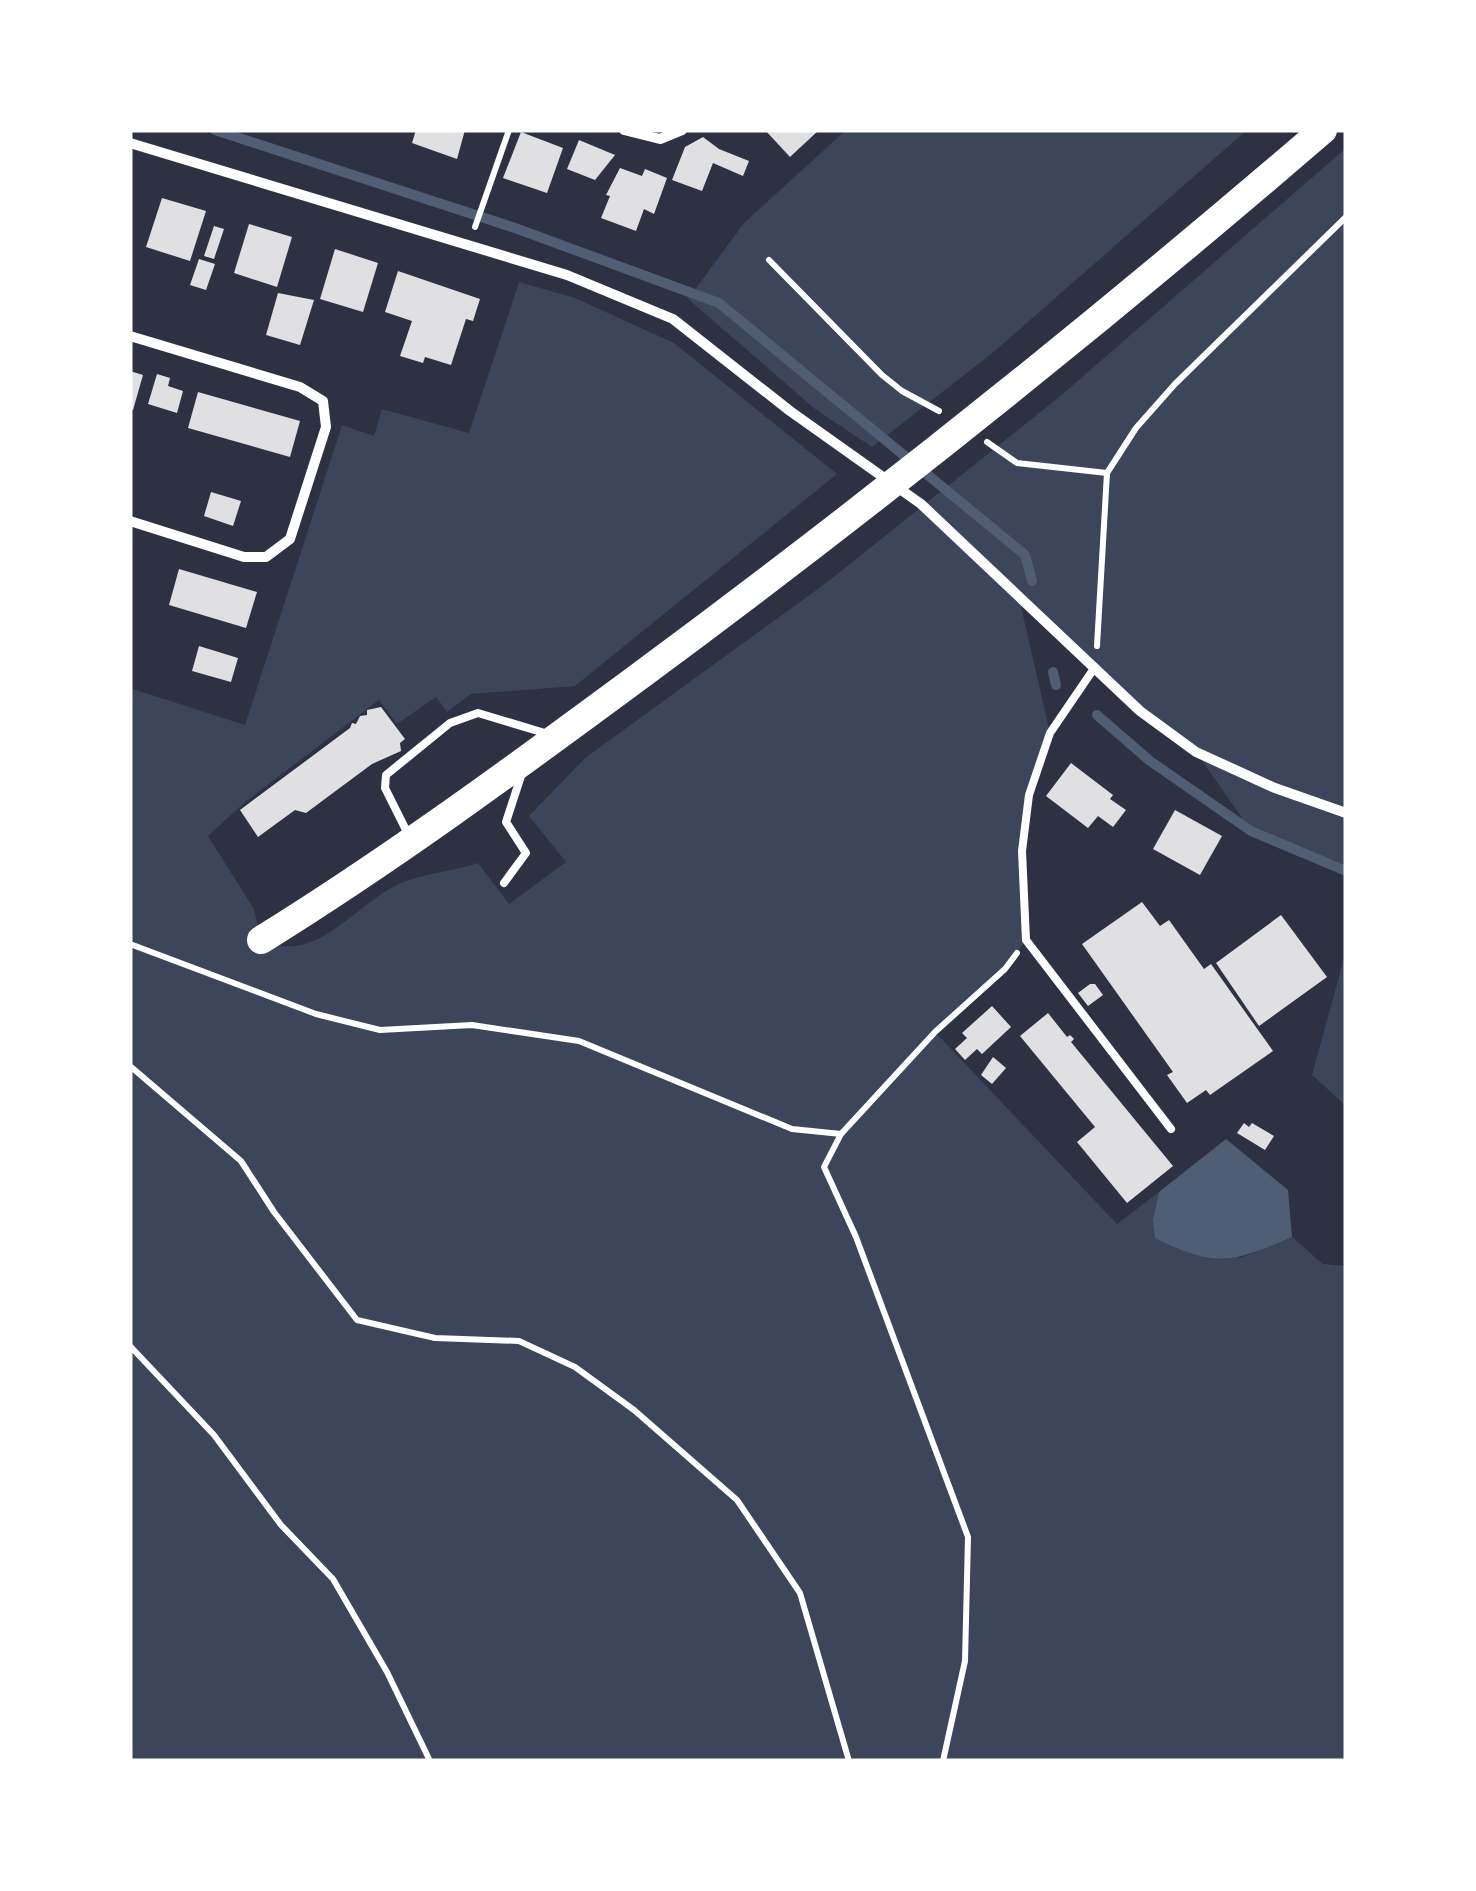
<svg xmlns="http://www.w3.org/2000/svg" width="1476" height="1891" font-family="'PT Sans Narrow',sans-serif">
  <rect width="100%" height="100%" fill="#2d3142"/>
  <g fill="#3c4559">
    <polygon points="846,130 1247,130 995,351 872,447 815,409 688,299 744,223"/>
    <path d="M1346,148v723l-95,-40 -55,-79 -176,-150 30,131 -21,62 -7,56 4,89 -22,29 -69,63 182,192 42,-32 -6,27 87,39 52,-21 31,27 23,2v495h-1216v-1073l115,37 97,-300 32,11 8,-27 87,24 50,-151 56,16 99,45 163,131 -262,212 -104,8 -24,18 -11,-15 -39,27 -18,-24 -135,103 -36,33 46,73 7,31c55,27 94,-37 140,-57 18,-8 55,-13 77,-20l31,41 57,-42 -37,-46 56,-58 241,-175 232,-185z"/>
    <polygon points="1346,951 1346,1106 1312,1075"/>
  </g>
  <path fill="#4f5d75" d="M1226,1139l62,51 4,47c-60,26 -77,31 -137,1l-2,-19 6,-27z"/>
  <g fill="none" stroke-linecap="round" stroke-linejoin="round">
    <g stroke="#4f5d75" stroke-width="10">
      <polyline points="215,130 515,228 719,303 1025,555 1032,581"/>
      <polyline points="1053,672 1056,685"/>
      <polyline points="1097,715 1150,761 1251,831 1346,871"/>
    </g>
  </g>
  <g fill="#e0e0e3">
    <polygon points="416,130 465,130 457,159 412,143"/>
    <polygon points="765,130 819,130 790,157"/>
    <polygon points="521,132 563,148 547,193 503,178"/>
    <polygon points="703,137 719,149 749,161 743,176 713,163 702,191 672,180 685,147"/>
    <polygon points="579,140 615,155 595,180 567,169"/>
    <polygon points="620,168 642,176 645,169 667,178 654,214 644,209 636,231 601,218 610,196 606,195"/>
    <polygon points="162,198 206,211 190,261 146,247"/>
    <polygon points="249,224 292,237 277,287 234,273"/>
    <polygon points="214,226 224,229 214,259 204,256"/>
    <polygon points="335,249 378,263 363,312 320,299"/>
    <polygon points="199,259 215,264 206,290 190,285"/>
    <polygon points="398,271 480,299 473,321 466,319 451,365 425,357 423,363 400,356 412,321 385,312"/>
    <polygon points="278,293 314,300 300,345 266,335"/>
    <polygon points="130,371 143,375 133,410 130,409"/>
    <polygon points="157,374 170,378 168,386 183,391 177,413 148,404"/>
    <polygon points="198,392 300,421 290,457 188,428"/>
    <polygon points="211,492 241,501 233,526 204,516"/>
    <polygon points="179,569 257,592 246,628 169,605"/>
    <polygon points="199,646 238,658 231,682 192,671"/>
    <polygon points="381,707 405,739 400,743 401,751 372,764 306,813 295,810 258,837 240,810 350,728 352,723 356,724 360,716 367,715 367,710"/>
    <polygon points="1071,763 1113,795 1110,799 1126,810 1113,827 1098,816 1088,828 1046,796"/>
    <polygon points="1175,810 1222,836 1200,875 1153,849"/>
    <polygon points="1142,902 1160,926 1169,920 1204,969 1211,964 1273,1051 1210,1095 1206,1090 1187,1103 1167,1075 1173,1072 1082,944"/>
    <polygon points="1281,915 1327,977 1259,1026 1216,963"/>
    <polygon points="1090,984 1095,984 1103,995 1088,1006 1078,993"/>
    <polygon points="992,1006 1011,1027 982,1054 977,1049 965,1060 955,1049 967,1038 962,1033"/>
    <polygon points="1048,1013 1067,1037 1070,1035 1074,1039 1071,1042 1173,1166 1127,1203 1077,1142 1095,1127 1020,1036"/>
    <polygon points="993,1057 1006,1068 992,1084 981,1075"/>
    <polygon points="1244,1123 1249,1127 1252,1123 1274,1136 1265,1150 1237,1133"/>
  </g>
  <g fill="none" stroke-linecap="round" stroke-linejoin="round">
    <g stroke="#fff" stroke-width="6">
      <polyline points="475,227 509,130"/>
      <polyline points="769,260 882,375 902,391 939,411"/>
      <polyline points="987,442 1017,463 1107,473"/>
      <polyline points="1097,646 1107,473 1136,428 1175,384 1346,217"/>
      <polyline points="130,944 316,1014 380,1030 472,1025 579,1041 792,1129 841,1134 935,1032 1005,969 1017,953"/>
      <polyline points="130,1066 241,1161 274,1212 357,1320 435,1338 519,1341 575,1367 634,1410 737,1500 800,1593 849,1761"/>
      <polyline points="841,1134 824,1167 856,1237 968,1537 965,1661 943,1761"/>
      <polyline points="130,1346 214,1435 281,1525 333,1579 387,1672 430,1761"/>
    </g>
    <g stroke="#fff" stroke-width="8">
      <polyline points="1095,667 1050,733 1029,795 1022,851 1026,940 1171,1129"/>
      <polyline points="408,834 385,788 386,775 450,723 478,713 548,734"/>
      <polyline points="504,883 526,853 506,822 522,773"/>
    </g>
    <g stroke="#fff" stroke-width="10">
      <polyline points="624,130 660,139 682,130"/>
      <polyline points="130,143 567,275 673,319 790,411 921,504 1140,711 1196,752 1275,788 1346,813"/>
      <polyline points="130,336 300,387 323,401 326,427 290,539 266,557 244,557 130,521"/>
    </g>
    <path stroke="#fff" stroke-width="28" d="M261,940c129,-80 250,-169 372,-259 237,-175 467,-359 690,-551"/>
  </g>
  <rect width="1476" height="1891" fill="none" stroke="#ffffff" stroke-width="265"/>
</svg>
